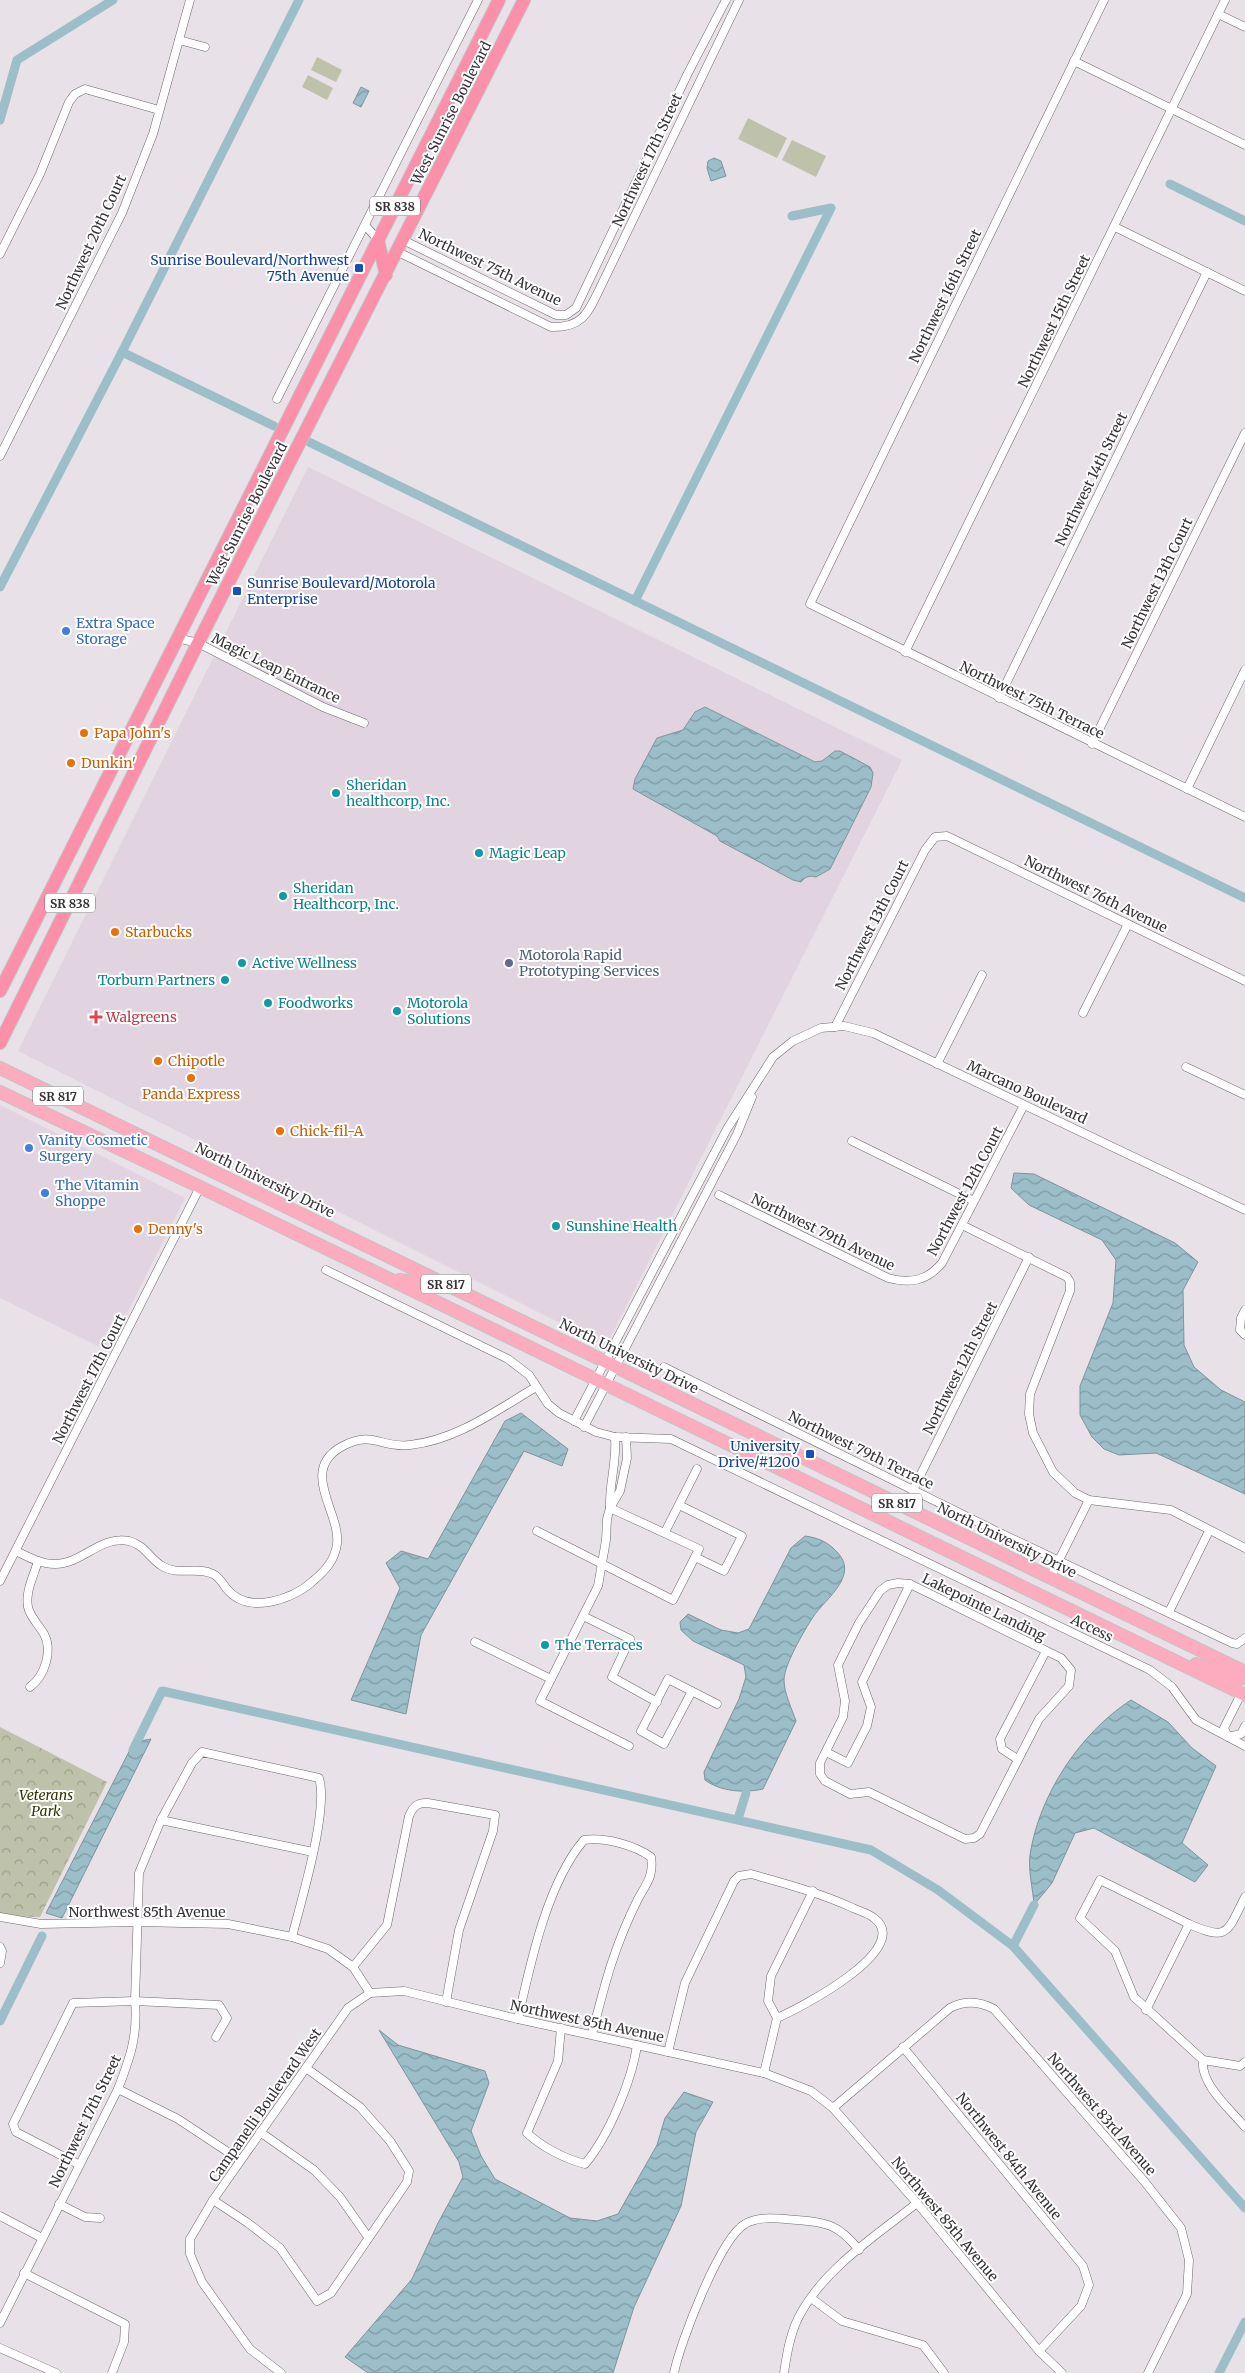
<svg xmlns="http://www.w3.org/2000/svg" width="1245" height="2373" font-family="Merriweather,serif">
  <defs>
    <pattern id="forest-crowns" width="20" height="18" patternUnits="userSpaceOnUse" patternTransform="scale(1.25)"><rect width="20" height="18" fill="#bec2aa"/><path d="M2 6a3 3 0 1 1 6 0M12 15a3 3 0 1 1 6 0" fill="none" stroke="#9b9e8b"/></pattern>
    <pattern id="water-waves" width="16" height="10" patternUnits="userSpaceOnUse" patternTransform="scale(1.25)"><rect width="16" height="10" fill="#9bbec9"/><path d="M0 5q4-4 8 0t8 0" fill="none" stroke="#7f9ba4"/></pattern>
  </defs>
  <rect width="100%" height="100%" fill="#e8e1e7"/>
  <g fill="#e1d3df">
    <polygon points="308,467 902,760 606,1346 18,1051"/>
    <polygon points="0,1105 185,1198 108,1351 0,1298"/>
  </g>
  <polygon fill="url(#forest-crowns)" points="0,1727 107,1782 40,1917 5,1916 0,1913"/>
  <g fill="#bec2aa">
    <polygon points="317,57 342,70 336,82 311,70"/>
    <polygon points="308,75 333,88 327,100 302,87"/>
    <polygon points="748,118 787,138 777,158 738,139"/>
    <polygon points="792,140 826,156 816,177 782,160"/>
  </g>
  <g fill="url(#water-waves)" stroke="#7d949d">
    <polygon points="361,87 369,91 361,107 353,103"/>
    <polygon points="714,158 721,161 726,176 711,181 707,168 708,161"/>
    <path d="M705,707l110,55 7,-1 13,-10h5l30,16 3,6 -2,14 -41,82 -14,8c-7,-2 -11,0 -15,5l-8,-2 -73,-39 -3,-5 -84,-47 2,-10 22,-41 26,-8 12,-18z"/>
    <polygon points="1014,1173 1034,1174 1175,1243 1198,1262 1183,1290 1184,1345 1194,1367 1221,1390 1245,1402 1245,1494 1156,1453 1119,1455 1104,1449 1092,1437 1080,1415 1080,1386 1113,1303 1116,1260 1102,1240 1029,1205 1011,1188"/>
    <polygon points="521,1413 568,1449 562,1466 524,1451 421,1635 406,1714 351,1700 400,1588 386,1563 401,1551 428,1559 505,1421"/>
    <path d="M805,1536c14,2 23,6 33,17 21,23 -13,46 -25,64 -9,14 -29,48 -29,63 0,13 8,29 12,41l-33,68c-18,4 -42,3 -58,-9l-1,-8 35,-73 7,-22 -2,-12 -51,-24 -12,-11 -1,-8 8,-8 33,16 17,3 11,-4 42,-81z"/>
    <path d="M1131,1700l37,22 24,26 24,18 -34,77 26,22 -13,17 -101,-54 -19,5 -23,50 -18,22c-1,-16 -6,-34 -4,-50 9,-60 50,-122 101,-155z"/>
    <polygon points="151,1739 62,1918 46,1913 134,1742"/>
    <polygon points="379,2030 398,2045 485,2071 489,2083 471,2131 481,2156 495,2179 570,2218 597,2221 618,2214 657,2145 665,2118 684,2092 713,2102 696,2132 681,2206 634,2307 613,2373 368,2373 345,2357 412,2279 438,2223 463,2177 459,2162"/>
  </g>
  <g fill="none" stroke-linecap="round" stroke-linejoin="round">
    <g stroke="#9bbec9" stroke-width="9">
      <polyline points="0,120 17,60 113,0"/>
      <polyline points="1170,184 1245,221"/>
      <polyline points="122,352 274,426"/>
      <polyline points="309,442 1245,898"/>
      <polyline points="0,587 122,352 299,0"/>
      <polyline points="635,601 831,208 792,216"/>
      <polyline points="133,1750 162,1691 871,1850 938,1890 1013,1946 1245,2208"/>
      <polyline points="738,1819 746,1793"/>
      <polyline points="1013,1946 1034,1905"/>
      <polyline points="0,2021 42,1936"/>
      <polyline points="1219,2373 1245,2322"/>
    </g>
    <defs>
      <g id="minor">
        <polyline points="1104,0 810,604 1245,817"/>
        <polyline points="1218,14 1245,27"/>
        <polyline points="179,40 205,47"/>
        <polyline points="1074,61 1245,145"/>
        <polyline points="365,225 378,240"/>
        <polyline points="1115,227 1245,291"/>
        <polyline points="403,240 556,315 566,315 576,308 688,73 726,0"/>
        <path d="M398,252l153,75c34,1 38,-17 51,-43l137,-284"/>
        <polyline points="0,254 40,174 69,102 75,94 85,89 159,110"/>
        <polyline points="277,399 478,0"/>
        <polyline points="0,456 122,213 153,134 190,0"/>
        <polyline points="177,638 198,643 323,707 364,723"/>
        <polyline points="905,652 1225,0"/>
        <polyline points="999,698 1207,272"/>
        <polyline points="1092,744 1245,433"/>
        <polyline points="1187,789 1245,670"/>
        <polyline points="1083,1013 1128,924"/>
        <polyline points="835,1027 925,850 935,837 947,836 1245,981"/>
        <polyline points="937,1064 982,975"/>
        <polyline points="1186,1067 1245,1095"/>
        <polyline points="852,1141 974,1201"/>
        <path d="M719,1195l169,83c22,6 39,3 54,-15l82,-158"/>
        <polyline points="962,1225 1067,1277 1070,1282 1070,1291 1030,1394 1029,1414 1033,1433 1053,1472 1075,1493 1089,1500 1171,1510 1245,1548"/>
        <polyline points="326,1270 508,1359 529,1375 548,1404 559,1413 596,1432 615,1437 671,1439 1150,1670 1172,1687 1196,1720 1245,1746"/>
        <polyline points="1245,1310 1241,1318 1240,1330 1245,1335"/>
        <polyline points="664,1367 996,1531 1232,1643 1237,1644 1245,1638"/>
        <polyline points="574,1421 727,1129 773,1057 793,1041 821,1028 844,1026 873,1033 1245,1210"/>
        <polyline points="584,1427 737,1134 752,1097"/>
        <polyline points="626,1437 627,1458 620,1491 610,1508 607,1519 606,1540 598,1586 540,1701 629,1746"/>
        <polyline points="913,1490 1029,1257"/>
        <polyline points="610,1508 699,1549 695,1557"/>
        <path d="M610,1508c-1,-26 7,-44 5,-71"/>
        <polyline points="537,1531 673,1600 695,1557 724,1571 742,1536 679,1505"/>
        <polyline points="665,1532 697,1469"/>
        <path d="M16,1551c12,6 25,13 39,13 27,0 46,-29 74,-23 16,4 20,17 33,25 16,10 35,0 51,8 6,3 9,8 13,14 11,14 26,17 43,14 16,-3 32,-10 44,-21 12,-10 22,-21 24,-37 4,-31 -38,-73 4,-97 31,-18 40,2 69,-2 47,-5 87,-35 126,-58"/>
        <polyline points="1050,1578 1089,1500"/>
        <polyline points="0,1581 200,1187"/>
        <polygon points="898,1583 910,1584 1061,1658 1071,1670 1069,1686 1039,1719 980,1834 974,1838 965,1839 869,1792 850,1794 825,1781 820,1774 820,1763 843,1717 845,1701 838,1665 859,1623 880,1591 888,1585"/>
        <polyline points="1169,1612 1209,1531"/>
        <polyline points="583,1616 630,1639 612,1677 657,1702"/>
        <polyline points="475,1642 551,1679"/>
        <path d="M30,1687c15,-11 23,-37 14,-53 -5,-9 -14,-17 -16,-27 -3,-15 6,-32 10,-46"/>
        <polyline points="692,1691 664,1744 641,1731 668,1679 717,1704"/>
        <polyline points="1241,1694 1224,1728 1228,1737 1241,1734 1245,1726"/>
        <polyline points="826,1752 848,1763 867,1726 871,1707 862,1682 910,1584"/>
        <polyline points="1017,1759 1002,1749 1000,1739 1046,1651"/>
        <polyline points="161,1820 313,1852"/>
        <polyline points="0,1917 41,1924 137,1922 228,1924 292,1937 328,1949 353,1967 370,1993"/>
        <path d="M1189,1924l-89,-44 -20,38 35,33 19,46 69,63c-3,24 27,49 42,67"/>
        <polyline points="0,1947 2,1951 0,1963"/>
        <path d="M353,1967l34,-42 22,-109c4,-9 8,-14 19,-13l67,12 -2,16 -34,99 -13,72"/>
        <polyline points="370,1993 404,1991 518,2019 764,2073 811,2091 833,2108 917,2203 1039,2351 1062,2373"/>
        <path d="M1146,2010l43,-86c40,18 38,8 56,-27"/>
        <polyline points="777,2018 768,2001 771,1976 813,1891"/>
        <path d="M518,2019c12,-54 29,-136 66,-179 21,-3 50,5 67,17 3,18 -4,26 -13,42 -24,48 -33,84 -46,135"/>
        <path d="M561,2028l-3,33 -31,72c15,14 38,26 58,31 23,-27 47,-83 52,-119"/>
        <polyline points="903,2047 1083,2266 1089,2285 1081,2306 1039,2351"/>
        <path d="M668,2052l17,-69 49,-102 5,-5 12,-2c35,10 69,19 102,34 6,3 15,5 21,10 41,31 -76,91 -97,100l-13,55"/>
        <polyline points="1203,2060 1240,2066 1245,2062"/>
        <polyline points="118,2089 178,2119 240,2160"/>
        <path d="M833,2108l117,-100c15,-8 29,-7 44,1l150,172 37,47 8,32 -2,34 -39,79"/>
        <polyline points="260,2132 314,2170 340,2197 368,2237"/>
        <polyline points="78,2164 16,2132 13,2124 73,2003 135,2001 219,2005 227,2018 216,2037"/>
        <polyline points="213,2200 248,2223 280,2248 317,2301 331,2293 407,2182 409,2171 390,2141 360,2107 306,2068"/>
        <polyline points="59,2204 85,2217 100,2218"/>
        <polyline points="0,2216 42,2238"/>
        <polyline points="24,2273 125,2324 124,2342 112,2373"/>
        <polyline points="811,2298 842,2321 923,2345 944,2373"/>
        <path d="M0,2323l118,-234c12,-31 20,-53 17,-88l4,-128 22,-53 31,-57 10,-11 117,26c10,32 -18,123 -27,159"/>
        <polyline points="0,2348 56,2373"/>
        <polyline points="281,2373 250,2349 202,2282 190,2254 190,2239 213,2200 348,2008 370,1993"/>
        <path d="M674,2373c6,-30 46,-135 71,-149 15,-9 35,-5 52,-4 30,2 42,5 62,30"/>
        <path d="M784,2373c3,-21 7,-44 18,-62 26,-45 75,-76 115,-108"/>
      </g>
      <g id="primary">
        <polyline points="0,1068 1245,1672"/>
        <polyline points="0,1092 200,1187 1245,1695"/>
        <polyline points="399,1280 424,1283 439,1281"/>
        <polyline points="1196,1664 1237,1679 1245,1678"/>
      </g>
      <g id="trunk">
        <polyline points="378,240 386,275"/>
        <polyline points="0,991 499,0"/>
        <polyline points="0,1043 198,643 524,0"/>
      </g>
    </defs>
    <use href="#minor" stroke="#6d676c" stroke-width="9"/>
    <use href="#primary" stroke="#c3c2c3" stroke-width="14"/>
    <use href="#trunk" stroke="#c3c2c3" stroke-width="14"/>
    <use href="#minor" stroke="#fff" stroke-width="8"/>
    <use href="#primary" stroke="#fdacbf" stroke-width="12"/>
    <use href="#trunk" stroke="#fc90aa" stroke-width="12"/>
  </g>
  <g fill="#1a4fb4" stroke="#fff" stroke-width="2">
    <rect x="354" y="263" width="10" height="10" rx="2.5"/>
    <rect x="232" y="586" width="10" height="10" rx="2.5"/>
    <rect x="805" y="1449" width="10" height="10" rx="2.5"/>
  </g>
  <g fill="#3f7fe0" stroke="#fff" stroke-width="2">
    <circle cx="66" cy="631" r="5"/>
    <circle cx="29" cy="1148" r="5"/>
    <circle cx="45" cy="1193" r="5"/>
  </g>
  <g fill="#e8710a" stroke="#fff" stroke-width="2">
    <circle cx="84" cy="733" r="5"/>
    <circle cx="71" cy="763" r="5"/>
    <circle cx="115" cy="932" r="5"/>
    <circle cx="158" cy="1061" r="5"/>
    <circle cx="191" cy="1078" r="5"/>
    <circle cx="280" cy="1131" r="5"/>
    <circle cx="138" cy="1229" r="5"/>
  </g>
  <g fill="#0f9aa8" stroke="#fff" stroke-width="2">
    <circle cx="336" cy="793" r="5"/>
    <circle cx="479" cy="853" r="5"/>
    <circle cx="283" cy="896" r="5"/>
    <circle cx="242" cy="963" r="5"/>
    <circle cx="225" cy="980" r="5"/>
    <circle cx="268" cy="1003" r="5"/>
    <circle cx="397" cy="1011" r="5"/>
    <circle cx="556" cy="1226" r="5"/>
    <circle cx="545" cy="1645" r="5"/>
  </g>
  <circle fill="#5c6f8a" stroke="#fff" stroke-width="2" cx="509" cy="963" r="5"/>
  <path fill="#e0444e" stroke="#fff" stroke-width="2" d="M93.5 1009.5h5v5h5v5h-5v5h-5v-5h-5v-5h5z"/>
  <g text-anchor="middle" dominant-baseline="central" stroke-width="4" stroke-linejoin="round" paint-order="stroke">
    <g fill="#fff" stroke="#727072" stroke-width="1">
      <rect x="370" y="196.5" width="50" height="19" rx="4"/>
      <rect x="45" y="893.5" width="50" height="19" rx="4"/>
      <rect x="33" y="1086.5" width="50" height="19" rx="4"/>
      <rect x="421" y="1274.5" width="50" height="19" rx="4"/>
      <rect x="872" y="1493.5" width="50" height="19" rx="4"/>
    </g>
    <g font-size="12" font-weight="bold" fill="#363336">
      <text x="395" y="206">SR 838</text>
      <text x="70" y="903">SR 838</text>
      <text x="58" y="1096">SR 817</text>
      <text x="446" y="1284">SR 817</text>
      <text x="897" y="1503">SR 817</text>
    </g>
    <g font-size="14" fill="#363336" stroke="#fff">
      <text transform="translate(451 113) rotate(-63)">West Sunrise Boulevard</text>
      <text transform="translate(647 160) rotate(-65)">Northwest 17th Street</text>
      <text transform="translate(91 242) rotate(-65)">Northwest 20th Court</text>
      <text transform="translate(490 267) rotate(26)">Northwest 75th Avenue</text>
      <text transform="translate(945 296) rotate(-64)">Northwest 16th Street</text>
      <text transform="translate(1054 321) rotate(-64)">Northwest 15th Street</text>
      <text transform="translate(1091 479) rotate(-64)">Northwest 14th Street</text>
      <text transform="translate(247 514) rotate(-63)">West Sunrise Boulevard</text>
      <text transform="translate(1157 583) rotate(-64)">Northwest 13th Court</text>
      <text transform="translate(276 668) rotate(26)">Magic Leap Entrance</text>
      <text transform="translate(1032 700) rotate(26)">Northwest 75th Terrace</text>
      <text transform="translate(1096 894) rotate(26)">Northwest 76th Avenue</text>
      <text transform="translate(872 925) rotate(-63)">Northwest 13th Court</text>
      <text transform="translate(1027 1092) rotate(25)">Marcano Boulevard</text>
      <text transform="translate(265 1180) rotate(26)">North University Drive</text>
      <text transform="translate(965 1191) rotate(-62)">Northwest 12th Court</text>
      <text transform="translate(823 1232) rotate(26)">Northwest 79th Avenue</text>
      <text transform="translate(629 1356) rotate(26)">North University Drive</text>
      <text transform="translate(960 1368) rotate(-63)">Northwest 12th Street</text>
      <text transform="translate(89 1379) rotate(-63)">Northwest 17th Court</text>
      <text transform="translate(861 1450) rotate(26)">Northwest 79th Terrace</text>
      <text transform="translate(1007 1540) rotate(26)">North University Drive</text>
      <text transform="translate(984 1607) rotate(26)">Lakepointe Landing</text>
      <text transform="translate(1092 1628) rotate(26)">Access</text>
      <text x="147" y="1912">Northwest 85th Avenue</text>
      <text transform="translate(587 2021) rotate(12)">Northwest 85th Avenue</text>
      <text transform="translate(265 2105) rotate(-55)">Campanelli Boulevard West</text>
      <text transform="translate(1102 2114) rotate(49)">Northwest 83rd Avenue</text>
      <text transform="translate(85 2121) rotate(-64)">Northwest 17th Street</text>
      <text transform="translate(1009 2156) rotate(51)">Northwest 84th Avenue</text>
      <text transform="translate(945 2219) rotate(50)">Northwest 85th Avenue</text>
    </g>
    <g font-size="14" fill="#164399" stroke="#fff" text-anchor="end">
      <text x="349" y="260">Sunrise Boulevard/Northwest<tspan x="349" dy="16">75th Avenue</tspan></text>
      <text x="247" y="583" text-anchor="start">Sunrise Boulevard/Motorola<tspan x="247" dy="16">Enterprise</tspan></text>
      <text x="800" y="1446">University<tspan x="800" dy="16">Drive/#1200</tspan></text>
    </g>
    <g font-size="14" fill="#366cbe" stroke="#fff" text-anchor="start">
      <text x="76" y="623">Extra Space<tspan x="76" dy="16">Storage</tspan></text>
      <text x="39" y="1140">Vanity Cosmetic<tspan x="39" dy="16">Surgery</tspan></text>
      <text x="55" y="1185">The Vitamin<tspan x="55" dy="16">Shoppe</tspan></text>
    </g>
    <g font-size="14" fill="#c56008" stroke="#fff" text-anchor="start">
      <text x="94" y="733">Papa John's</text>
      <text x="81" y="763">Dunkin'</text>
      <text x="125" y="932">Starbucks</text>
      <text x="168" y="1061">Chipotle</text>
      <text x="191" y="1094" text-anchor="middle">Panda Express</text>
      <text x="290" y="1131">Chick-fil-A</text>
      <text x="148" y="1229">Denny's</text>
    </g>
    <g font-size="14" fill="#0d838f" stroke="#fff" text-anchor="start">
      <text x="346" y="785">Sheridan<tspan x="346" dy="16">healthcorp, Inc.</tspan></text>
      <text x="489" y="853">Magic Leap</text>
      <text x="293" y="888">Sheridan<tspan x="293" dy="16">Healthcorp, Inc.</tspan></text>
      <text x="252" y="963">Active Wellness</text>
      <text x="215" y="980" text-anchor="end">Torburn Partners</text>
      <text x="278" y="1003">Foodworks</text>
      <text x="407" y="1003">Motorola<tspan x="407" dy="16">Solutions</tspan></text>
      <text x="566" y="1226">Sunshine Health</text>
      <text x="555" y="1645">The Terraces</text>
    </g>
    <g font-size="14" fill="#4e5e75" stroke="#fff" text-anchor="start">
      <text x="519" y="955">Motorola Rapid<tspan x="519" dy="16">Prototyping Services</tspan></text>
    </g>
    <g font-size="14" fill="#be3a42" stroke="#fff" text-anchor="start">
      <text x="106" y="1017">Walgreens</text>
    </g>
    <g font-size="14" font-style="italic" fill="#323600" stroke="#fff">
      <text x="46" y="1795">Veterans<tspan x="46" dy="16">Park</tspan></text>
    </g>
  </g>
</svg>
